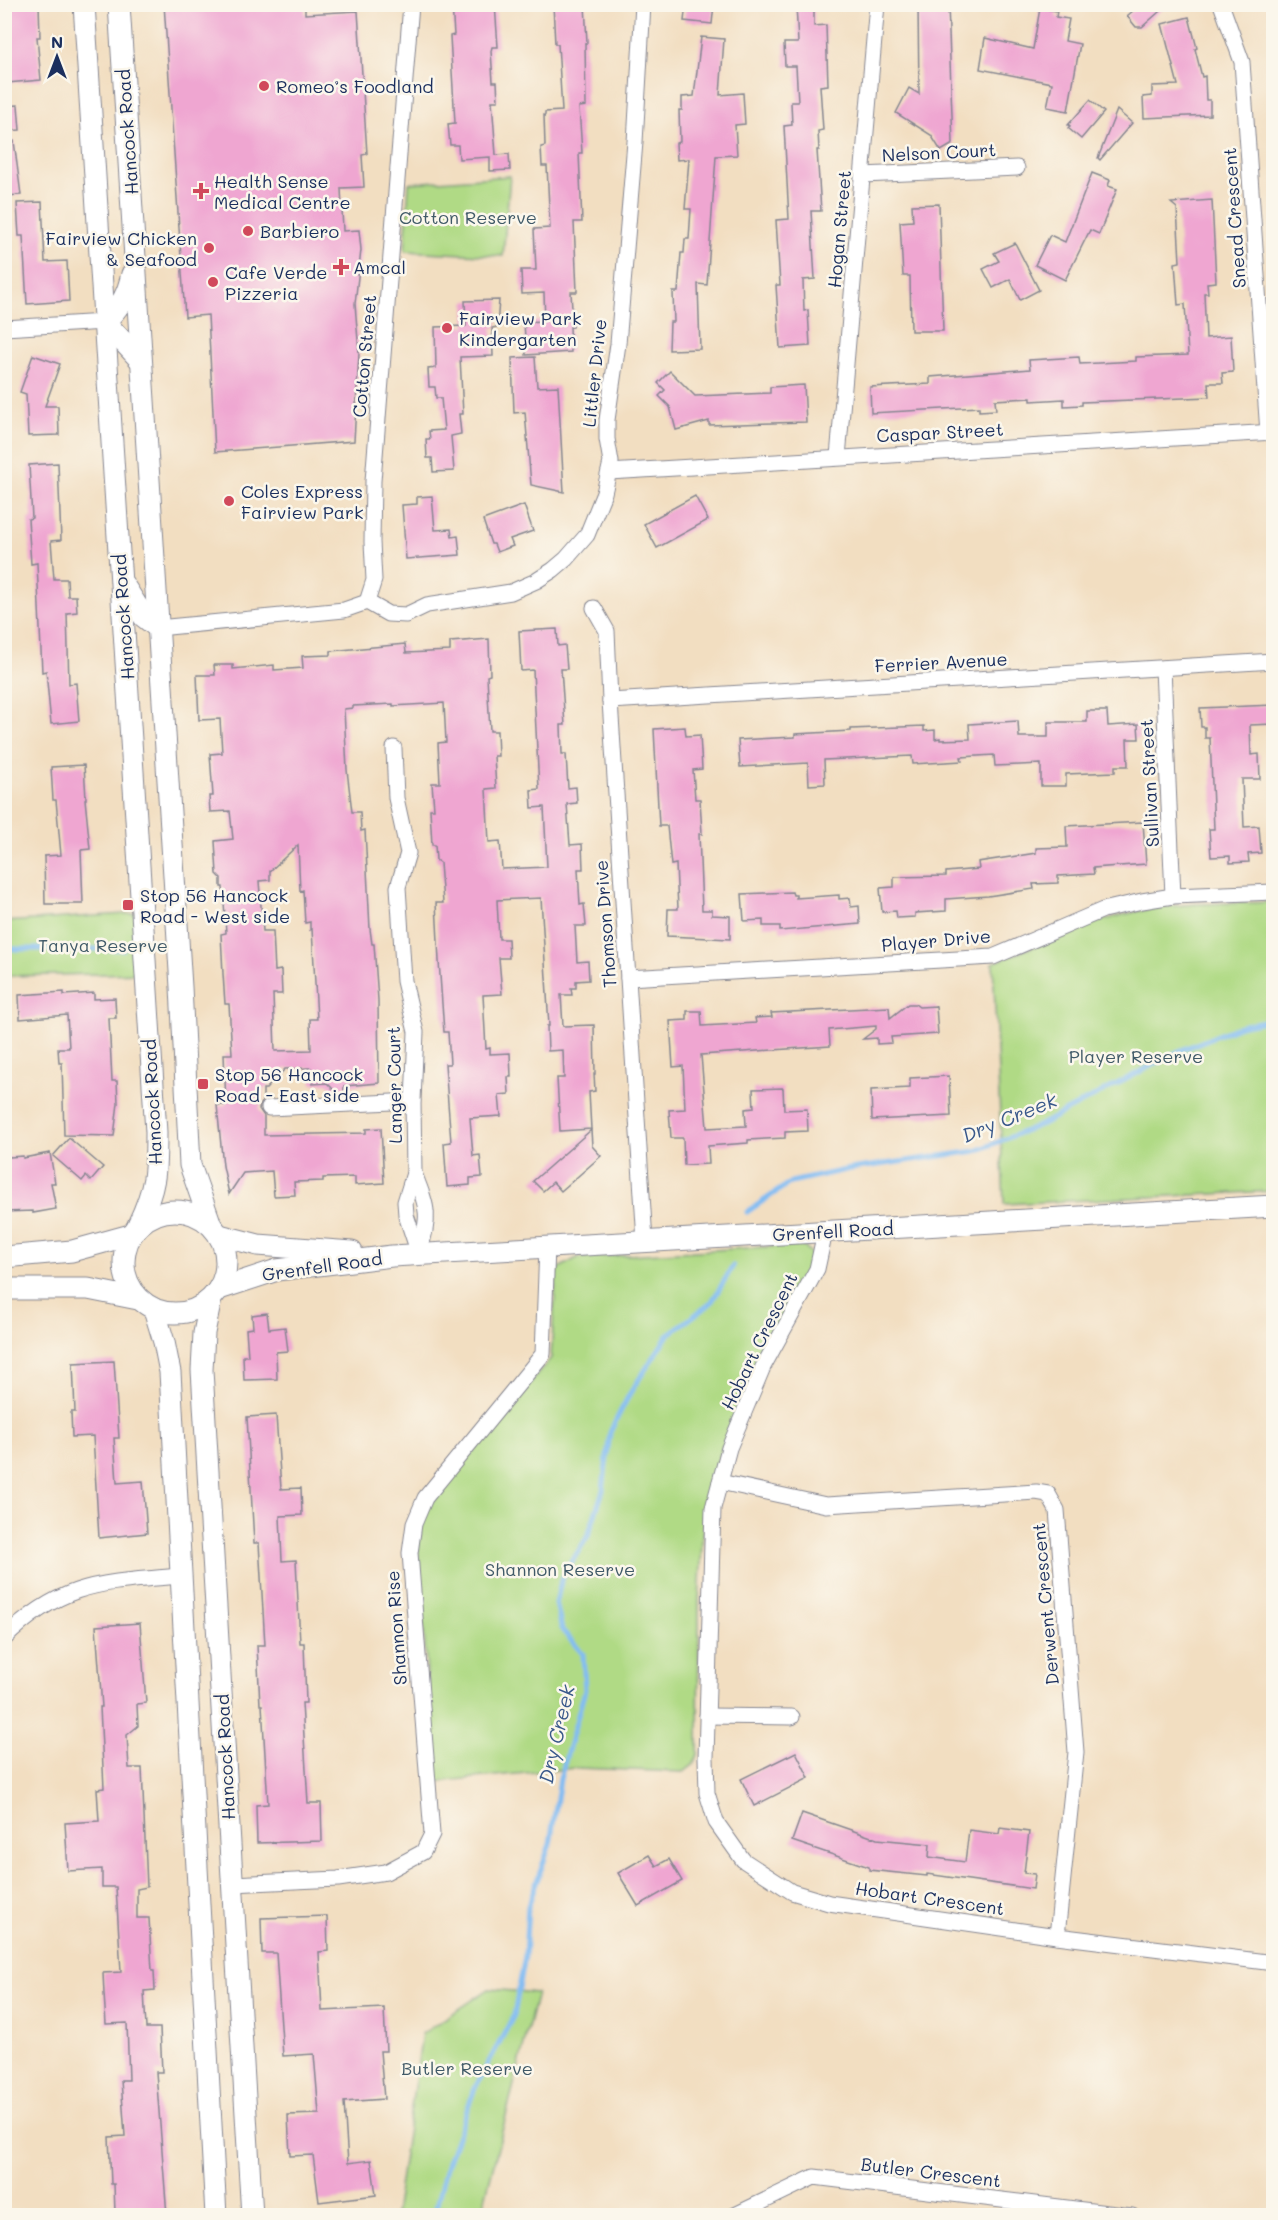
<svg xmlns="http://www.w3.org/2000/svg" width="1278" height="2220" font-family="Mali,sans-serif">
  <rect width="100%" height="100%" fill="#fbf7ec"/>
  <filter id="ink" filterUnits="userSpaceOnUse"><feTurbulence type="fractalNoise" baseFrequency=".0167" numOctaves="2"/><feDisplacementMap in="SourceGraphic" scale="12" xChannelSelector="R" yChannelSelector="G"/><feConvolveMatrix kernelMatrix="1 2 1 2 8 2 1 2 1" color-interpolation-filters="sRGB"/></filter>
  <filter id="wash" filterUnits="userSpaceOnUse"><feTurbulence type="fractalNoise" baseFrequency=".008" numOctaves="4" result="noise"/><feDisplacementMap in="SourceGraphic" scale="24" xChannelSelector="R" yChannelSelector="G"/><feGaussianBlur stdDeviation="1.35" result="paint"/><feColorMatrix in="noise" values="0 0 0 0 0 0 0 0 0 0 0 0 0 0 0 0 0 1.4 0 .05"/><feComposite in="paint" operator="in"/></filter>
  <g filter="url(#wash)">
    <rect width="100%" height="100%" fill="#f2dec1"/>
    <g fill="#b0da85" stroke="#668472" stroke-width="1.5">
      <polygon points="510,176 503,256 405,251 409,183"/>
      <path d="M1273,902v289l-269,13 -11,-241c50,-19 100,-44 152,-53 42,-8 86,-6 128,-8z"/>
      <polygon points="140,913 144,973 7,976 5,979 5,922"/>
      <path d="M799,1245c13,4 14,12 12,24l-89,179 -18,59 -5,94 -1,154 -5,10 -9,7 -108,-4 -141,14 -17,-229 3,-27 10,-24 120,-144 5,-79 3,-11 18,-10z"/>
      <polygon points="489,1989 537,1993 481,2215 395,2215 422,2034"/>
    </g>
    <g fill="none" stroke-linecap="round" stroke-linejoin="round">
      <g stroke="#81bcf3" stroke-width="5">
        <polyline points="4,949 123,949"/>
        <polyline points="747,1212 791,1182 850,1169 976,1151 1042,1124 1179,1051 1240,1026 1274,1019"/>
        <polyline points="434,2216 446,2167 475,2088 514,2015 525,1956 528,1906 550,1844 560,1779 585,1690 583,1654 562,1630 556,1603 562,1577 588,1536 603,1490 610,1432 630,1393 668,1335 711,1303 733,1266"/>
      </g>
    </g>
    <g id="blocks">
      <g fill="#efa6d1" fill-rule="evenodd">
        <polygon points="4,4 39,4 40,37 37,37 41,80 7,83 4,50"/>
        <polygon points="164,4 305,4 305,14 358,11 367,154 362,155 364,187 341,188 343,231 359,230 361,250 355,304 359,353 354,441 215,452 208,315 185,317"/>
        <polygon points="452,4 495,4 498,47 492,47 491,51 493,82 497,82 498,101 492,101 496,155 509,154 510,170 490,171 490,157 459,159 458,145 450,145 448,124 455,123 450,36 454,35"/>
        <polygon points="553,4 585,4 587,43 585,43 586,106 579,107 582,153 579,153 582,222 574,222 577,292 571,292 573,327 570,327 571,352 526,355 524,322 545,321 544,293 522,294 521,270 536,270 534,229 550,228 547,166 542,166 541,147 545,146 544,115 545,115 545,112 562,111 558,44 555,44"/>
        <polygon points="686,4 714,4 712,24 684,21"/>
        <polygon points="796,4 814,4 814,26 826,25 828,85 820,86 823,130 818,131 819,150 817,150 821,211 811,211 815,279 803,280 804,311 808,310 810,346 780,348 776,285 780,285 776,220 789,219 784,126 792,125 791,102 798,102 796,66 785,66 784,43 798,43"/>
        <polygon points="918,4 948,4 953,144 941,151 931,135 896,113 909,88 919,94"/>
        <polygon points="1141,4 1168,4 1142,27 1136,27 1127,16"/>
        <polygon points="1040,8 1057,11 1056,17 1069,19 1065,41 1080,44 1068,111 1047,107 1052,83 980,69 985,38 1033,49"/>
        <polygon points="1189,17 1197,48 1195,49 1202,77 1205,76 1206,100 1210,100 1210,115 1144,118 1143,97 1152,96 1152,86 1178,85 1162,24"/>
        <polygon points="701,37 724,39 720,95 743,93 745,124 735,125 737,155 716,156 707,285 698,284 700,349 669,350 670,322 674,322 673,292 678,292 681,253 684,253 685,239 689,239 691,209 685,209 689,159 677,160 676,143 680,142 679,110 682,110 682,97 694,96"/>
        <polygon points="1090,100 1104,112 1081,139 1068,128 1070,126 1068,125"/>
        <polygon points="18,105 20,130 4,131 4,106"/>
        <polygon points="1117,110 1132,123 1100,160 1098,158"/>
        <polygon points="14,141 21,195 4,196 4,142"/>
        <polygon points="1092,173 1110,180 1108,186 1117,189 1099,234 1090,230 1065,280 1035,265 1050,235 1065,242"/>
        <polygon points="1212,200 1216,282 1207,283 1208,293 1204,293 1206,338 1231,336 1233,372 1222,373 1223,383 1208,383 1209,397 1082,402 1082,405 1064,406 1064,399 1031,401 1031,398 995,400 996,410 979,411 979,407 871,413 870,387 930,384 930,377 1030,369 1029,360 1079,357 1080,364 1136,361 1136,357 1188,355 1185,304 1178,305 1175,263 1180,262 1177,208 1171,203"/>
        <polygon points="42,202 45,262 67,261 69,301 27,304 23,236 19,236 17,203"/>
        <polygon points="939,204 943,331 911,331 910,276 903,276 900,222 913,221 912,205"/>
        <polygon points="1015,243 1039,290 1020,300 1010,279 993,288 983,269 999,261 994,253"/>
        <polygon points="499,300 497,327 492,328 493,356 460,357 463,414 459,414 461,434 451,436 454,471 433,472 432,458 427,458 426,439 430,439 429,431 444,430 441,398 436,398 435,387 429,387 428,369 436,368 435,327 466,326 465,301"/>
        <polygon points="33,355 60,364 45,406 58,406 59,435 28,436 26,394 20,392"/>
        <polygon points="535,357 537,387 558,386 564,492 531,485 525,412 514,413 512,358"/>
        <polygon points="670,371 695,396 770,393 770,387 804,385 806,422 709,425 709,421 676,430 670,407 659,396 665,390 658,383"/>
        <polygon points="58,463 61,540 51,541 54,579 67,579 68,596 76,596 77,612 67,613 69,684 76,683 79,721 51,724 46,671 42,672 37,563 31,564 28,519 32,518 29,465"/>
        <polygon points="432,496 435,530 451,529 452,537 458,536 460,555 406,559 402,505 417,504 417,497"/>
        <polygon points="695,496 708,520 657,548 644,524"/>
        <polygon points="524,505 533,531 510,539 513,546 497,552 494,544 491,544 483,520"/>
        <path d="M557,629l1,17 7,-1 2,24h-6l4,56h-4l1,29h4l2,34 8,-1 1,16 -10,1 3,41 12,-1 1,25h-5l2,36 4,-1 2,22h-11l2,36 11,-1 1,19 -13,1v7h-5l1,7h-11l2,31 31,-1 1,49h-1l1,17 -6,1 2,37 -31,2 -3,-53h7l-1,-28 -15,1 -1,-25h2l-8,-128 -44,2 2,39h9l1,19h-10l3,36 -19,1 3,54 4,-1v6l20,-1 1,24h-3l1,17 -10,1 2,21 -31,2 3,38 7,-1 2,22 -12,1v7l-23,2 -3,-44 7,-1 -6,-78h5l-2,-32h-4l-5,-71 -3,-58h7l-3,-40 -4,-3 -1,-15h-3l-2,-36h4l-2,-26h8l-2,-40 8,-1 -2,-39 -51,3v-2l-40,2v2l-9,1 3,61 5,42h8l1,19 4,-1 5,99 2,15h2l4,56 1,83 -35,3v9h-5l-12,-12 -15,1 -1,-16 -26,1 -19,20h-3v11l-4,9 5,7v19l102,-2v-4l15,-1 3,55 -29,2v-8l-32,1v3l-29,1 1,13 -21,1 -2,-25 -29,2 -14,21 -6,-28 -6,-61h9l-2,-51h8l-3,-50h-4l-2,-30 -2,-40 5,-1 -3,-46h-2v-9l-4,-4 -2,-33 18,-2 -3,-28 -20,1 -1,-16h4l-3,-42 12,-1 -2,-34 -21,1 -2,-45h18l-1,-10h19v4l41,-4v5l29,-2 -1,-12 29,-1v-4l74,-7 1,9 44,-2v-9l39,-3 1,36 -3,1 3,55h7l1,25h-4l2,32 -10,1 3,53 11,-1 2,28 45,-2 -3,-60 -12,1 -1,-18 8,-1 -6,-119 -12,1 -2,-40zM298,845l2,46 3,-1 2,33 5,-1v8l2,-1 5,90h-7l1,31 -36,1 -2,-57h9l-1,-24 -6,1 -2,-40h-10l-4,-50 11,-1v-9z"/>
        <polygon points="1274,705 1274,724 1250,725 1251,755 1259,754 1260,779 1242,779 1244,827 1259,826 1261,853 1248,854 1249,862 1230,863 1230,856 1211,857 1209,829 1214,829 1210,738 1205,738 1205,727 1201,727 1200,708"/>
        <polygon points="1087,711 1107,711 1108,726 1138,724 1139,739 1127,739 1128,766 1115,766 1115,772 1066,774 1066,786 1041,786 1041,764 995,766 994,755 961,757 962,761 913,764 912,756 824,760 825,784 809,785 808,763 740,767 738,740 795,737 795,734 851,731 851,729 924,726 924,731 935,730 935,739 940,738 940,740 970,739 969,724 1018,721 1019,737 1048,737 1048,722 1087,722"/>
        <polygon points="685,727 686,736 700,735 702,769 693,770 695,799 700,799 702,834 699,834 702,910 712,910 712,915 730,916 730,939 667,936 668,909 678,909 676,864 671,865 667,826 659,826 654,729"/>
        <polygon points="84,765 86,799 85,799 90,849 81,850 83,904 45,904 44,856 61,855 56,800 53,800 51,767"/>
        <polygon points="1143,822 1146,864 1093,868 1094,874 1058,876 1058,883 1033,884 1034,889 988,896 946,899 946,911 915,913 915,917 897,918 896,911 882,912 880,888 894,887 894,877 946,876 946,872 979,869 978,862 1036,853 1036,848 1067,847 1066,826"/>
        <polygon points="792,892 793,895 796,895 796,898 839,895 839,899 850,898 851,907 859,906 860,924 780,931 780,926 763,926 763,920 744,921 742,894"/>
        <polygon points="64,992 64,995 94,993 94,999 115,998 116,1018 109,1018 112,1081 117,1081 118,1103 114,1136 64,1135 62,1063 59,1063 58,1048 69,1048 67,1015 20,1019 19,995"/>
        <polygon points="908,1004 915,1004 919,1007 936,1006 938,1034 891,1037 892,1043 877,1044 877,1038 863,1039 876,1029 876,1026 829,1030 830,1046 701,1055 707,1128 746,1126 745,1109 754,1108 753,1089 783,1088 784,1110 807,1109 808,1131 785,1132 785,1138 748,1140 748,1143 708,1146 709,1164 684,1165 683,1138 671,1138 669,1110 685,1109 683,1066 673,1067 670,1021 687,1020 687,1011 701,1011 702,1026 756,1023 755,1018 772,1017 771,1013 889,1007 890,1018"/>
        <polygon points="949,1076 951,1116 872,1120 871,1090 910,1088 910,1078"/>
        <polygon points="591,1130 592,1146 601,1156 561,1191 553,1182 543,1191 533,1181"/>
        <polygon points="69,1138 103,1167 91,1181 86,1176 82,1181 53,1156"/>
        <polygon points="50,1153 55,1183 51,1183 56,1209 33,1213 33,1211 4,1212 4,1161 9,1157 23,1156 23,1158"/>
        <polygon points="267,1313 269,1329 285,1327 288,1351 276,1352 277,1379 244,1380 243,1356 248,1356 246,1329 253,1328 252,1315"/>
        <polygon points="114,1361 119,1438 114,1438 117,1483 143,1481 147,1533 99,1538 93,1436 72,1437 71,1412 75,1412 73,1363"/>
        <polygon points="276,1415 281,1489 301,1488 302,1515 280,1516 282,1561 296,1560 300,1643 304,1643 306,1703 302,1703 308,1803 321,1803 322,1841 257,1843 256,1805 268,1804 262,1705 260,1705 257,1645 265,1645 259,1543 254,1543 247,1417"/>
        <polygon points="140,1623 146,1703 137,1704 138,1726 127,1735 129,1768 142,1768 147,1887 137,1889 137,1918 149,1918 152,1971 154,1971 155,1990 144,1991 146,2028 160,2028 162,2072 156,2072 167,2216 140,2216 139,2212 115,2213 114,2184 111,2184 109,2137 125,2136 121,2080 129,2080 127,2023 106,2024 104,1994 103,1973 121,1972 116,1887 102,1887 102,1869 68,1871 65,1823 99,1821 97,1789 104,1788 100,1707 102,1707 96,1626"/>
        <polygon points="796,1752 809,1778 754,1806 741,1779"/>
        <polygon points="802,1813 877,1839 930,1844 929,1857 965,1862 969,1830 999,1834 1000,1828 1029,1832 1024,1873 1035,1874 1033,1889 927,1874 927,1876 869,1870 869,1867 792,1841"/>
        <polygon points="649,1855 656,1866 669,1859 682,1881 638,1906 618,1873"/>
        <polygon points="327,1916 328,1951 319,1952 322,2011 384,2008 386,2051 380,2051 384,2099 344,2102 348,2163 371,2160 376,2195 319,2202 313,2155 290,2156 288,2115 319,2114 314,2054 283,2056 276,1953 262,1953 261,1918"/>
      </g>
    </g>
  </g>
  <g filter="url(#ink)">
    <use href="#blocks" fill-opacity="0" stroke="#868690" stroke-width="1.5"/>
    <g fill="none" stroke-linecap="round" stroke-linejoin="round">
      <defs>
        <g id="street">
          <polyline points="1221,4 1242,62 1268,433"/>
          <polyline points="863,175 1017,168"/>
          <polyline points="4,328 105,322"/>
          <polyline points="838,457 877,4"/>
          <polyline points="609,472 1274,432"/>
          <polyline points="367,602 374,580 372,542 373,481 411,4"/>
          <polyline points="594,608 607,631 610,701 645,1241"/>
          <polyline points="158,628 344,610 367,602 388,614 406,615 427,605 511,592 536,581 553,570 566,559 587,535 604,493 611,462 607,439 607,420 618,344 635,142 643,4"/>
          <polyline points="1163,668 1173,896"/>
          <polyline points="610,701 1274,661"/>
          <polyline points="394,748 396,798 408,853 398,887 404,981 416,1032 413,1101 414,1173 405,1202 406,1215 419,1254"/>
          <polyline points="628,978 993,957 1103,910 1142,901 1173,896 1274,892"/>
          <polyline points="269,1108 413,1101"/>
          <path d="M414,1173c15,38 16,42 5,81"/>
          <polyline points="825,1232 817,1269 763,1367 729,1448 713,1508 706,1758 707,1793 716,1822 743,1860 792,1892 829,1903 1057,1936 1274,1963"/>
          <polyline points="720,1482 826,1505 1036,1492 1048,1494 1057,1510 1076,1752 1057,1936"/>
          <path d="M4,1639c58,-58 99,-56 176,-63"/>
          <polyline points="707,1716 792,1717"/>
          <polyline points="233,1884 338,1879 386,1872 423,1852 432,1834 410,1553 414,1524 425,1498 543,1354 547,1247"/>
          <polyline points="733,2216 814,2177 1132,2216"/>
        </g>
        <g id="secondary">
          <path d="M84,4l72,1128c0,41 0,55 -18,93"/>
          <polyline points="119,4 181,987 190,1165 211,1225"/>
          <path d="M105,322c16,-17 22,-25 27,-48"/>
          <polyline points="105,322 141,361"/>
          <polyline points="123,584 144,617 158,628"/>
          <circle cx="175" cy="1262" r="51"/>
          <polyline points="219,1235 258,1245 352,1252"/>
          <polyline points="4,1257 72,1251 130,1235"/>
          <polyline points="4,1289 88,1289 138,1299"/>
          <polyline points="219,1289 277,1270 392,1256 1274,1206"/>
          <polyline points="211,1299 204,1333 202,1370 252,2216"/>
          <polyline points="154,1309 164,1342 170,1372 216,2216"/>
        </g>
      </defs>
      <use href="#street" stroke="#868690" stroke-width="17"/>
      <use href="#secondary" stroke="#868690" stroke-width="23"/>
      <use href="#street" stroke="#fff" stroke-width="15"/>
      <use href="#secondary" stroke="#fff" stroke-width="21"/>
    </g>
  </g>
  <g fill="#d1495b" stroke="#fbf7ec" stroke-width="2">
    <circle cx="264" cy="86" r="6"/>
    <path d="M198 182h6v6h6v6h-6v6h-6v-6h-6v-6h6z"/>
    <circle cx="248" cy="231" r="6"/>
    <circle cx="209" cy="248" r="6"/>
    <path d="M338 258h6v6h6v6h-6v6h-6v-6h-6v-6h6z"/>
    <circle cx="213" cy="282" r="6"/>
    <circle cx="447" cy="328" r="6"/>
    <circle cx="229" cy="501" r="6"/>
    <rect x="122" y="899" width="12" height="12" rx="3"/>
    <rect x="197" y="1078" width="12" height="12" rx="3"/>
  </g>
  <g text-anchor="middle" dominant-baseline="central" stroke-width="5" stroke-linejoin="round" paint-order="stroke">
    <g font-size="18" fill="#1b2f5e" stroke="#fbf7ec" text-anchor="start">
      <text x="276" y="86">Romeo’s Foodland</text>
      <text x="214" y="181">Health Sense<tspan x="214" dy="21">Medical Centre</tspan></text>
      <text x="260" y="231">Barbiero</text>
      <text x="197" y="238" text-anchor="end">Fairview Chicken<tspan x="197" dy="21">&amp; Seafood</tspan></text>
      <text x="353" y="267">Amcal</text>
      <text x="225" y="272">Cafe Verde<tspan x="225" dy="21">Pizzeria</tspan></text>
      <text x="459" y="318">Fairview Park<tspan x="459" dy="21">Kindergarten</tspan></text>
      <text x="241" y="491">Coles Express<tspan x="241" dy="21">Fairview Park</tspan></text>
      <text x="140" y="895">Stop 56 Hancock<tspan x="140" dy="21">Road - West side</tspan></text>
      <text x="215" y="1074">Stop 56 Hancock<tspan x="215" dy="21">Road - East side</tspan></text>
    </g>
    <g font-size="18" fill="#1b2f5e" stroke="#fbf7ec">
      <text transform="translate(127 132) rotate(-94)">Hancock Road</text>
      <text transform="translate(939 152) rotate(-3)">Nelson Court</text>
      <text transform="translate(1234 218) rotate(-94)">Snead Crescent</text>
      <text transform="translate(839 229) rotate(-85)">Hogan Street</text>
      <text transform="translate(364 356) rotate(-85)">Cotton Street</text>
      <text transform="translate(594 373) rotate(-84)">Littler Drive</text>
      <text transform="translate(940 432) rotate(-3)">Caspar Street</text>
      <text transform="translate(123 617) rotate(-94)">Hancock Road</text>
      <text transform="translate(941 662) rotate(-3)">Ferrier Avenue</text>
      <text transform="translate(1149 783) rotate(-93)">Sullivan Street</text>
      <text transform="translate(605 924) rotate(-94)">Thomson Drive</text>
      <text transform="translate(936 940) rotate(-5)">Player Drive</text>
      <text transform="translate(394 1085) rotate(-91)">Langer Court</text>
      <text transform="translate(152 1102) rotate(-93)">Hancock Road</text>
      <text transform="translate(833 1231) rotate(-3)">Grenfell Road</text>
      <text transform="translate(322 1266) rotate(-8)">Grenfell Road</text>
      <text transform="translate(759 1341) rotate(-64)">Hobart Crescent</text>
      <text transform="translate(1045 1604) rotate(-95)">Derwent Crescent</text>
      <text transform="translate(396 1628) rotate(-94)">Shannon Rise</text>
      <text transform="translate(225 1757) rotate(-93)">Hancock Road</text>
      <text transform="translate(930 1898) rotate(8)">Hobart Crescent</text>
      <text transform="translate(931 2172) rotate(7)">Butler Crescent</text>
    </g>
    <g font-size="18" fill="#405a68" stroke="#fbf7ec">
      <text x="468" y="217">Cotton Reserve</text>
      <text x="103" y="945">Tanya Reserve</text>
      <text x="1136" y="1056">Player Reserve</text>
      <text x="560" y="1569">Shannon Reserve</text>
      <text x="467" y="2068">Butler Reserve</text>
    </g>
    <g font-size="20" font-style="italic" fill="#3a598b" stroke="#fbf7ec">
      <text transform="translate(1009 1117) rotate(-22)">Dry Creek</text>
      <text transform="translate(556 1734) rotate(-77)">Dry Creek</text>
    </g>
  </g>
  <rect width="1278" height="2220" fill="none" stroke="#fbf7ec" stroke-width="24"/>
  <g transform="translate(57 57)" stroke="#fbf7ec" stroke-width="4.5" paint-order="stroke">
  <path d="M0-4.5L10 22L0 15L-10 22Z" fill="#1b2f5e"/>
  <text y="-9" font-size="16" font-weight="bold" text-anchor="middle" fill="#1b2f5e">N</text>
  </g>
</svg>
